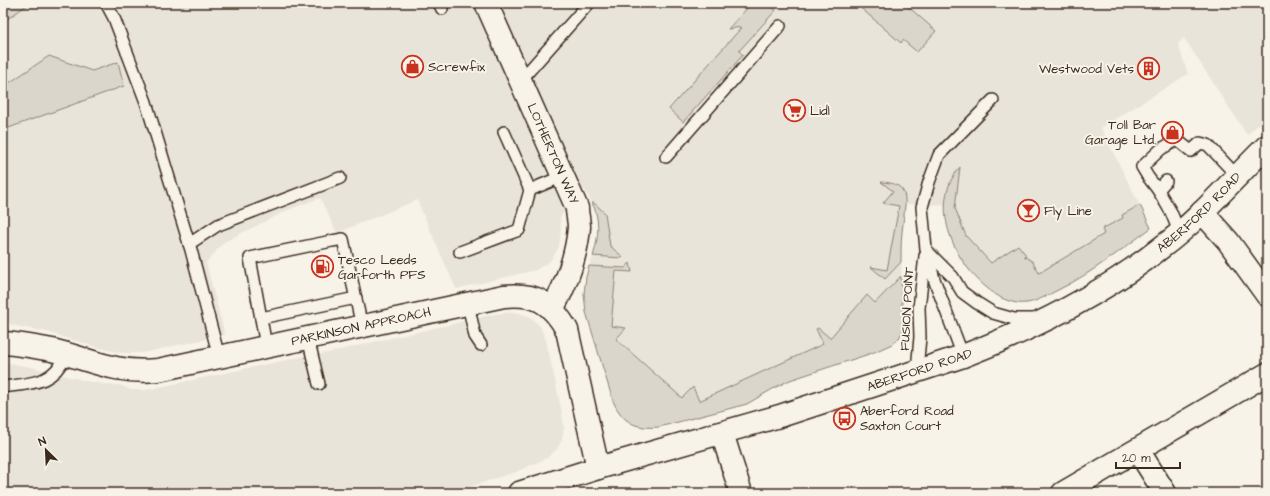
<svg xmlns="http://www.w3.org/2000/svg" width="1270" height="496" font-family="'Architects Daughter',sans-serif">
  <rect width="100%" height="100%" fill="#f7f3e8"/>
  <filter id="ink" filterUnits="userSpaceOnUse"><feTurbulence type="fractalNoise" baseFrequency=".025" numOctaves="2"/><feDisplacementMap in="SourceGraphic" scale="8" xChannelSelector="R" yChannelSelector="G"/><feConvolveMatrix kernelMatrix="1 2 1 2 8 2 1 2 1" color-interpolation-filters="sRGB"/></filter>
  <g filter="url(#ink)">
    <g fill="#e9e4d9">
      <polygon points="3,3 1267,3 1267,117 1247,135 1184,38 1178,44 1188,74 1101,128 1151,228 1092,271 1070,285 1037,300 1026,303 1014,302 1002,299 993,293 981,284 960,260 949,234 946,205 906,204 903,224 901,248 903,330 899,338 892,344 872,353 790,380 776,387 747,404 659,427 647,428 636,426 626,420 618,412 613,401 586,312 584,294 586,277 597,244 598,226 595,208 584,189 560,217 561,230 559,247 550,261 536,270 456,289 417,200 337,233 320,198 288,210 224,242 206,263 225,335 142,353 122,353 96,347 47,332 11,325 3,314"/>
      <polygon points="515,312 529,316 540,326 546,340 561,408 564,428 562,440 556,450 547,458 516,472 450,493 3,493 3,362 31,367 86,381 104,384 120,385 132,390 146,390 295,358 326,353 495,314"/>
    </g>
    <g fill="#dbd6cb" stroke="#8b8074">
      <polygon points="3,3 30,3 3,22"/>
      <polygon points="752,3 770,3 769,5 776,10 739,51 743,55 683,122 669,109 742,27 728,29"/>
      <polygon points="855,3 904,3 936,31 917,52 903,40 901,43"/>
      <polygon points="49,56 92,71 118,62 124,86 3,130 3,87"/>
      <path d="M960,167l-5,41 11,28 25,27 27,-18 8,10 -2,1 9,6 6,11 65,-39 -2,-5 21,-11 -1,-3 18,-10 11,23c-30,22 -59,45 -93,62 -10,5 -20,11 -31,13 -15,2 -30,-6 -41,-16 -33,-27 -58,-83 -26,-120z"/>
      <path d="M881,182c31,1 24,19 22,42 -2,12 -2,25 -2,38l-16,17 -14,-12 16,3 12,-64 -16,-3 10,-12z"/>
      <path d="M592,203h2l11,10 5,33 13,11 -2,1 -28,-2c5,-16 8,-36 -1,-53z"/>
      <path d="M630,263l2,9 -16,-1 -5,55 15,2 -10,11 66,59 11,-11 6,14 124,-57 -7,-15 2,-1 12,10 37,-43 8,8 26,-27 2,54 -4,8 -7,6 -20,9 -82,27 -14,7 -29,17 -88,23c-23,2 -36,-4 -46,-26l-27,-89 -2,-18 2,-17 3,-11 36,2z"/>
    </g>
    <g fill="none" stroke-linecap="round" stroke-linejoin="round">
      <defs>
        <g id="lane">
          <polyline points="106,3 114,18 146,102 191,250 219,357"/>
          <polyline points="439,3 442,9"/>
          <polyline points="520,81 589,3"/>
          <polyline points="666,157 780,26"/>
          <polyline points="1166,181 1158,190 1171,212 1179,232"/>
          <polyline points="530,190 563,176"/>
          <polyline points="1158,190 1148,177 1142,167 1161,149 1177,140 1191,151 1200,143 1208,145 1237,176"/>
          <polyline points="189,244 218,225 340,178"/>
          <polyline points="927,251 953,277 962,292 977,303 993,313 1014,319 1035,319"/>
          <polyline points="460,252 519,230 530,190 504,132"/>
          <polyline points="468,304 475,336 481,345"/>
          <polyline points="261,318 356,298"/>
          <polyline points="308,338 319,384"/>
          <polyline points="266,346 250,258 332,241 343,239 362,327"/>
          <polyline points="963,356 934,279 926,249 922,207 929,182 939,155 993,100"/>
          <polyline points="917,370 920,337 919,308 925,256"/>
          <path d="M3,387c29,-4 49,-2 63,-32"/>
        </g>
        <g id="street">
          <path id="s1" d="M486,3l91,205c0,6 2,13 2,19 -2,27 -13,59 -27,82"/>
          <path id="s2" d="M3,343c17,1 33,4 49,7 40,10 63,24 106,20l346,-74c32,-3 47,6 63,34l31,138"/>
          <polyline points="722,433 741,493"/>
          <polyline points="1138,450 1165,493"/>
          <polyline points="1063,493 1267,374"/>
        </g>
        <polyline id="secondary" points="1202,212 1228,241 1267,295"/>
        <g id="primary">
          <path id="s3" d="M519,493l79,-25 185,-53 180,-59c70,-27 140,-62 199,-109 39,-29 70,-67 105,-101"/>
        </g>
      </defs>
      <use href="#lane" stroke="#3b2a1e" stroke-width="14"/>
      <use href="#street" stroke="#3b2a1e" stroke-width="25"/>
      <use href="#secondary" stroke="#3b2a1e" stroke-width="25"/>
      <use href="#primary" stroke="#3b2a1e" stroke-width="25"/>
      <use href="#lane" stroke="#f7f3e8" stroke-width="11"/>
      <use href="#street" stroke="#f7f3e8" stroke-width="22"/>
      <use href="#secondary" stroke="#f7f3e8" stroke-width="22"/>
      <use href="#primary" stroke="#f7f3e8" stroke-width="22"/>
    </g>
  </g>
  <defs>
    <symbol id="shop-ring" viewBox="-11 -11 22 22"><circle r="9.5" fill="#f7f3e8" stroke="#c8321e" stroke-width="1.5"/><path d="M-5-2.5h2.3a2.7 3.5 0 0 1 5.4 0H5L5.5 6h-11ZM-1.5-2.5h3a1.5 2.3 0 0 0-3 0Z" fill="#c8321e"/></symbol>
    <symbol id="building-ring" viewBox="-11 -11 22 22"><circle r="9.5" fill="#f7f3e8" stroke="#c8321e" stroke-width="1.5"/><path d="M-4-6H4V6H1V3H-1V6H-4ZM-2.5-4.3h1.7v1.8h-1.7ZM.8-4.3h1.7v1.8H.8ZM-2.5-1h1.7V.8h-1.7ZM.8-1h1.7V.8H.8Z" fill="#c8321e"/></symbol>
    <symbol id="supermarket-ring" viewBox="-11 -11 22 22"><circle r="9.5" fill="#f7f3e8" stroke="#c8321e" stroke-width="1.5"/><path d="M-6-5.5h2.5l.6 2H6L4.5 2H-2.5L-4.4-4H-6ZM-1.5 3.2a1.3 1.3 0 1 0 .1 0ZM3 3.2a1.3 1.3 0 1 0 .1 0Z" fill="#c8321e"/></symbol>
    <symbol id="bar-ring" viewBox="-11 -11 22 22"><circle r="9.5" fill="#f7f3e8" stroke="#c8321e" stroke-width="1.5"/><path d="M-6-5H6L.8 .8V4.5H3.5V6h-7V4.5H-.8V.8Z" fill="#c8321e"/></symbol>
    <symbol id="fuel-ring" viewBox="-11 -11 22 22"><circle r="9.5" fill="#f7f3e8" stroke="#c8321e" stroke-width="1.5"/><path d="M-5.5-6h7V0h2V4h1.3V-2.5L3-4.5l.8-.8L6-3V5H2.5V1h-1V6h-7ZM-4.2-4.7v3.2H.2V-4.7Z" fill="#c8321e"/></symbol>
    <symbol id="bus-ring" viewBox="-11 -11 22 22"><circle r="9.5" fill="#f7f3e8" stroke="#c8321e" stroke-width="1.5"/><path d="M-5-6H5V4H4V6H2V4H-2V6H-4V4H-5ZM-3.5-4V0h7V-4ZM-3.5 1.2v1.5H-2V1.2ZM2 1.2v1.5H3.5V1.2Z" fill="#c8321e"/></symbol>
  </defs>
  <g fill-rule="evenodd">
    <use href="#shop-ring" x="400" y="54" width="25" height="25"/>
    <use href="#building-ring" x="1136" y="56" width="25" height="25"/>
    <use href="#supermarket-ring" x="782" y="98" width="25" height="25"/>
    <use href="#shop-ring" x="1160" y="120" width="25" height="25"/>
    <use href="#bar-ring" x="1016" y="198" width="25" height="25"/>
    <use href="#fuel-ring" x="310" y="254" width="25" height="25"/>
    <use href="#bus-ring" x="832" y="406" width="25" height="25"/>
  </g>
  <g text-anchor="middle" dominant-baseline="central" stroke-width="4" stroke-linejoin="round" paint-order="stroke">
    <g font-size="13" fill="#3b2a1e" stroke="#f7f3e8" text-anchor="start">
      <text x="428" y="67">Screwfix</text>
      <text x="1134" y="69" text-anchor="end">Westwood Vets</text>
      <text x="810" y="111">Lidl</text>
      <text x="1156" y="125" text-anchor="end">Toll Bar<tspan x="1156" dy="15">Garage Ltd.</tspan></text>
      <text x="1044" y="211">Fly Line</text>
      <text x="338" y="260">Tesco Leeds<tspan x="338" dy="15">Garforth PFS</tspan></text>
      <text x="860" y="411">Aberford Road<tspan x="860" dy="15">Saxton Court</tspan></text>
    </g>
    <g font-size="13" fill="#3b2a1e" stroke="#f7f3e8">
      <text stroke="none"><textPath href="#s1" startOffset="165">LOTHERTON WAY</textPath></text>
      <text stroke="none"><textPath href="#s3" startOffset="743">ABERFORD ROAD</textPath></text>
      <text transform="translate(907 309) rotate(-87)">FUSION POINT</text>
      <text stroke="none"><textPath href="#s2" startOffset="366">PARKINSON APPROACH</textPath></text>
      <text stroke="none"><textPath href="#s3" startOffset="419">ABERFORD ROAD</textPath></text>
    </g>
  </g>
  <rect width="1270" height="496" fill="none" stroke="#f7f3e8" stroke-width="16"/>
  <rect x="8" y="8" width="1254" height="480" fill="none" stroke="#3b2a1e" stroke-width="1.5" filter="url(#ink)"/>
  <g transform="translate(46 450) rotate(336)" stroke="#f7f3e8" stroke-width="3" paint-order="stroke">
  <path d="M0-3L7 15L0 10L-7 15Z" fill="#3b2a1e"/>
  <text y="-6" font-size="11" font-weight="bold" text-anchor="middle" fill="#3b2a1e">N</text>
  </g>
  <path d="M1116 462v6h64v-6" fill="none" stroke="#3b2a1e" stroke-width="2"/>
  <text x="1122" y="462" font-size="12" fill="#3b2a1e" stroke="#f7f3e8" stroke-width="3" paint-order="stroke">20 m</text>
</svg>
